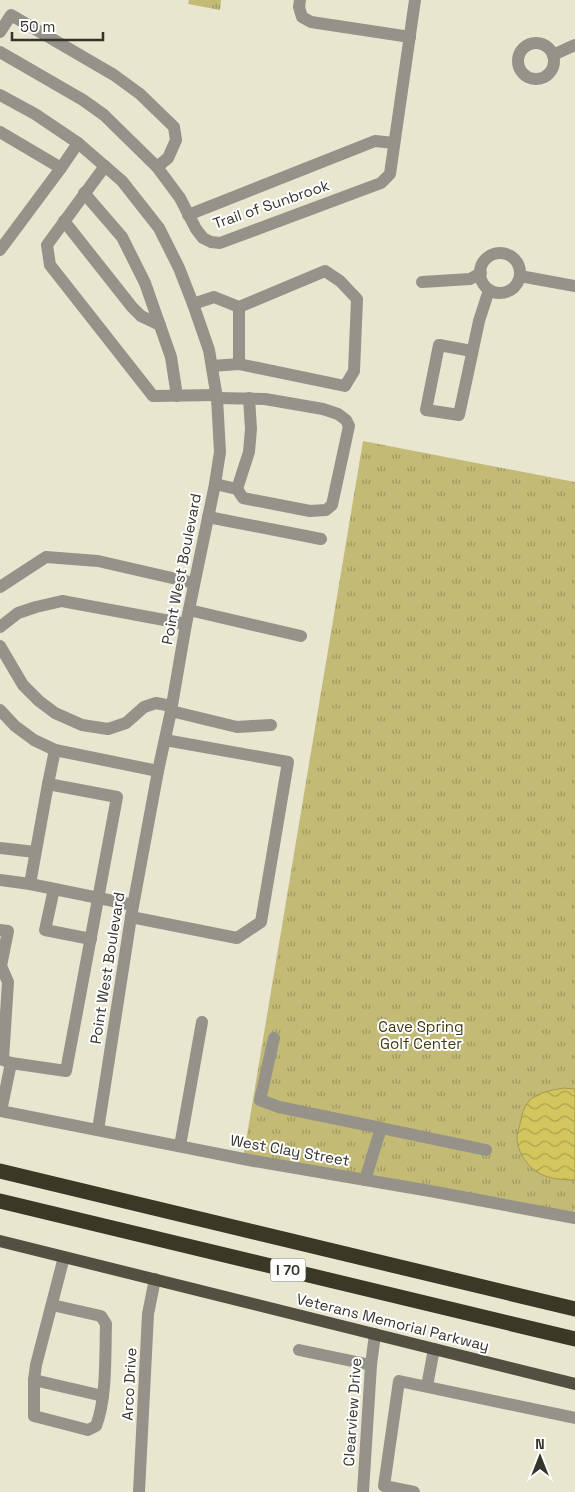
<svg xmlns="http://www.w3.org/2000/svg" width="575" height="1492" font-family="'Space Grotesk',sans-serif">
  <defs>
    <pattern id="park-tufts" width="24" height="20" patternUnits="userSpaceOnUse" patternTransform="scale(1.25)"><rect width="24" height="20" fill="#c3ba76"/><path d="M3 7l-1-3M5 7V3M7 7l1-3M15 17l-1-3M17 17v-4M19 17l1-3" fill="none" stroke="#9f9861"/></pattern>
    <pattern id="water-waves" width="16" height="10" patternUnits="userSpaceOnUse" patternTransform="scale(1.25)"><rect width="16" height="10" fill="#d4c65e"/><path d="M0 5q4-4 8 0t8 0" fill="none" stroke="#ada24e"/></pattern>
  </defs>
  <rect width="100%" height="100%" fill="#e9e6d0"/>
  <g fill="url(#park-tufts)">
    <polygon points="189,0 221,0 220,10 188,4"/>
    <polygon points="363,441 575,482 575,1209 572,1222 243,1159"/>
  </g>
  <path fill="url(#water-waves)" stroke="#a49a4f" d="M564,1088l11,1v91c-12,0 -27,-1 -38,-8 -11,-7 -21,-23 -20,-36 1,-5 3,-11 4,-16 1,-6 3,-13 7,-18 9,-10 25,-12 36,-14z"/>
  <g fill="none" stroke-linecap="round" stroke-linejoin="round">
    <g stroke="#949289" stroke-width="12">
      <polyline points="300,0 299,7 302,17 311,22 410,37"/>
      <polyline points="0,32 11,15 114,75 140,94 174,127 176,140 168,158 157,167"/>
      <circle cx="536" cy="61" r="18"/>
      <polyline points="0,52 83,100 104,115 157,167 180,198 196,229 203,238 211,242 220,243 381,183 390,174 415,0"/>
      <polyline points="553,55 575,45"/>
      <polyline points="0,95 35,114 78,143 122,181 159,228 179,268 193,304 209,350 217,398 220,452 215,484 186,624 171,711 158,771 131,917 98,1130"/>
      <polyline points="0,132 61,168 0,250"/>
      <polyline points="105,166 47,245 50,265 153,396 216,395"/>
      <polyline points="61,168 78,143"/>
      <polyline points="84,193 122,237 145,283 171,357 177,396"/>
      <polyline points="188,215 375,141 394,143"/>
      <polyline points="64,221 132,307 141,316 160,325"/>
      <circle cx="500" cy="273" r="20"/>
      <polyline points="520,276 575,286"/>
      <polyline points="422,282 470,279 481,273"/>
      <polyline points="193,304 214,297 239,307 325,271 340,281 357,299 354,371 345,386 239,364 212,366"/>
      <polyline points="472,351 439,345 426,410 459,415 479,321 489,290"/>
      <polyline points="239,364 239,307"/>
      <polyline points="215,484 237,489 243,498 310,511 326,510 332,505 349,426 346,420 338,414 323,409 265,399 217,398"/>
      <polyline points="237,489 249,452 251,429 249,398"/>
      <polyline points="208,517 321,539"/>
      <polyline points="0,587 46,557 98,561 194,583"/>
      <polyline points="189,610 301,636"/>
      <polyline points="0,627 18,613 36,607 62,601 186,624"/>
      <polyline points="0,646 23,685 39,701 55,713 82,725 108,729 126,723 144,707 156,703 171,706"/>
      <polyline points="0,710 15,726 34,740 55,750 158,771"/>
      <polyline points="171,711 237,727 271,725"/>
      <polyline points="48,784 30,884 133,905"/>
      <polyline points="0,848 35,852"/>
      <polyline points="0,880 30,884"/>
      <polyline points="54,889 45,930 91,939"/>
      <polyline points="131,917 237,938 261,922 288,762 165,740"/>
      <polyline points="0,930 8,931 1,966 8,982 3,1060 11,1063"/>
      <polyline points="274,1038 260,1100 279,1107 381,1128"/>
      <polyline points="0,1111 254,1161 430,1191 575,1218"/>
      <polyline points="1,1111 11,1063 66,1071 117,797 48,784 55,750"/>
      <polyline points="180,1146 202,1022"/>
      <polyline points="365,1180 381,1128 486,1150"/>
      <path d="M52,1305l49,11 5,8c-1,31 1,74 -10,102l-8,4 -54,-14v-36l2,-15 28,-108"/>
      <polyline points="299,1350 371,1365"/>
      <polyline points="34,1380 103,1396"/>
      <polyline points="427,1386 434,1349"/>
      <polyline points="139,1492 148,1314 155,1279"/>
      <polyline points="363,1492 371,1365 375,1334"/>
      <polyline points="414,1492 384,1486 399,1381 575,1418"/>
    </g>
    <polyline stroke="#525040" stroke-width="12" points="0,1241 575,1384"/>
    <g stroke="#3b3826" stroke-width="15">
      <polyline points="0,1171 575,1309"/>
      <polyline points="0,1201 575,1339"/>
    </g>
  </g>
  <g text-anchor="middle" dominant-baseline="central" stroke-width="4" stroke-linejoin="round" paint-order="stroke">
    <rect fill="#fff" stroke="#72716b" stroke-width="1" x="270.5" y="1258.5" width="35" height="23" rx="4"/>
    <g font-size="14" font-weight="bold" fill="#35342b">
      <text x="288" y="1270">I 70</text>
    </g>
    <g font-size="15" fill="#35342b" stroke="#fff">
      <text transform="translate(271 204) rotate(-19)">Trail of Sunbrook</text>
      <text transform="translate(181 569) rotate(-79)">Point West Boulevard</text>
      <text transform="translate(107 968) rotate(-81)">Point West Boulevard</text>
      <text transform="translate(290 1150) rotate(10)">West Clay Street</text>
      <text transform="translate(393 1322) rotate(14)">Veterans Memorial Parkway</text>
      <text transform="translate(129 1384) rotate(-87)">Arco Drive</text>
      <text transform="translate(352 1412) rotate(-86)">Clearview Drive</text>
    </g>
    <g font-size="15" fill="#403a0e" stroke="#fff">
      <text x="421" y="1026">Cave Spring<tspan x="421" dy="17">Golf Center</tspan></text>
    </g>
  </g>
  <g transform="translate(540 1457)" stroke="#ffffff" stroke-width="4" paint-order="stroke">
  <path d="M0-4L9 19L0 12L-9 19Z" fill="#35342b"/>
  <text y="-8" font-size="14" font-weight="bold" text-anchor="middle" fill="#35342b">N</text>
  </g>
  <path d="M12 32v8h91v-8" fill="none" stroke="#35342b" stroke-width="2.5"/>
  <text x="20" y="32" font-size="15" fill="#35342b" stroke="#ffffff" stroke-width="4" paint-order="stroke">50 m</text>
</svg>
